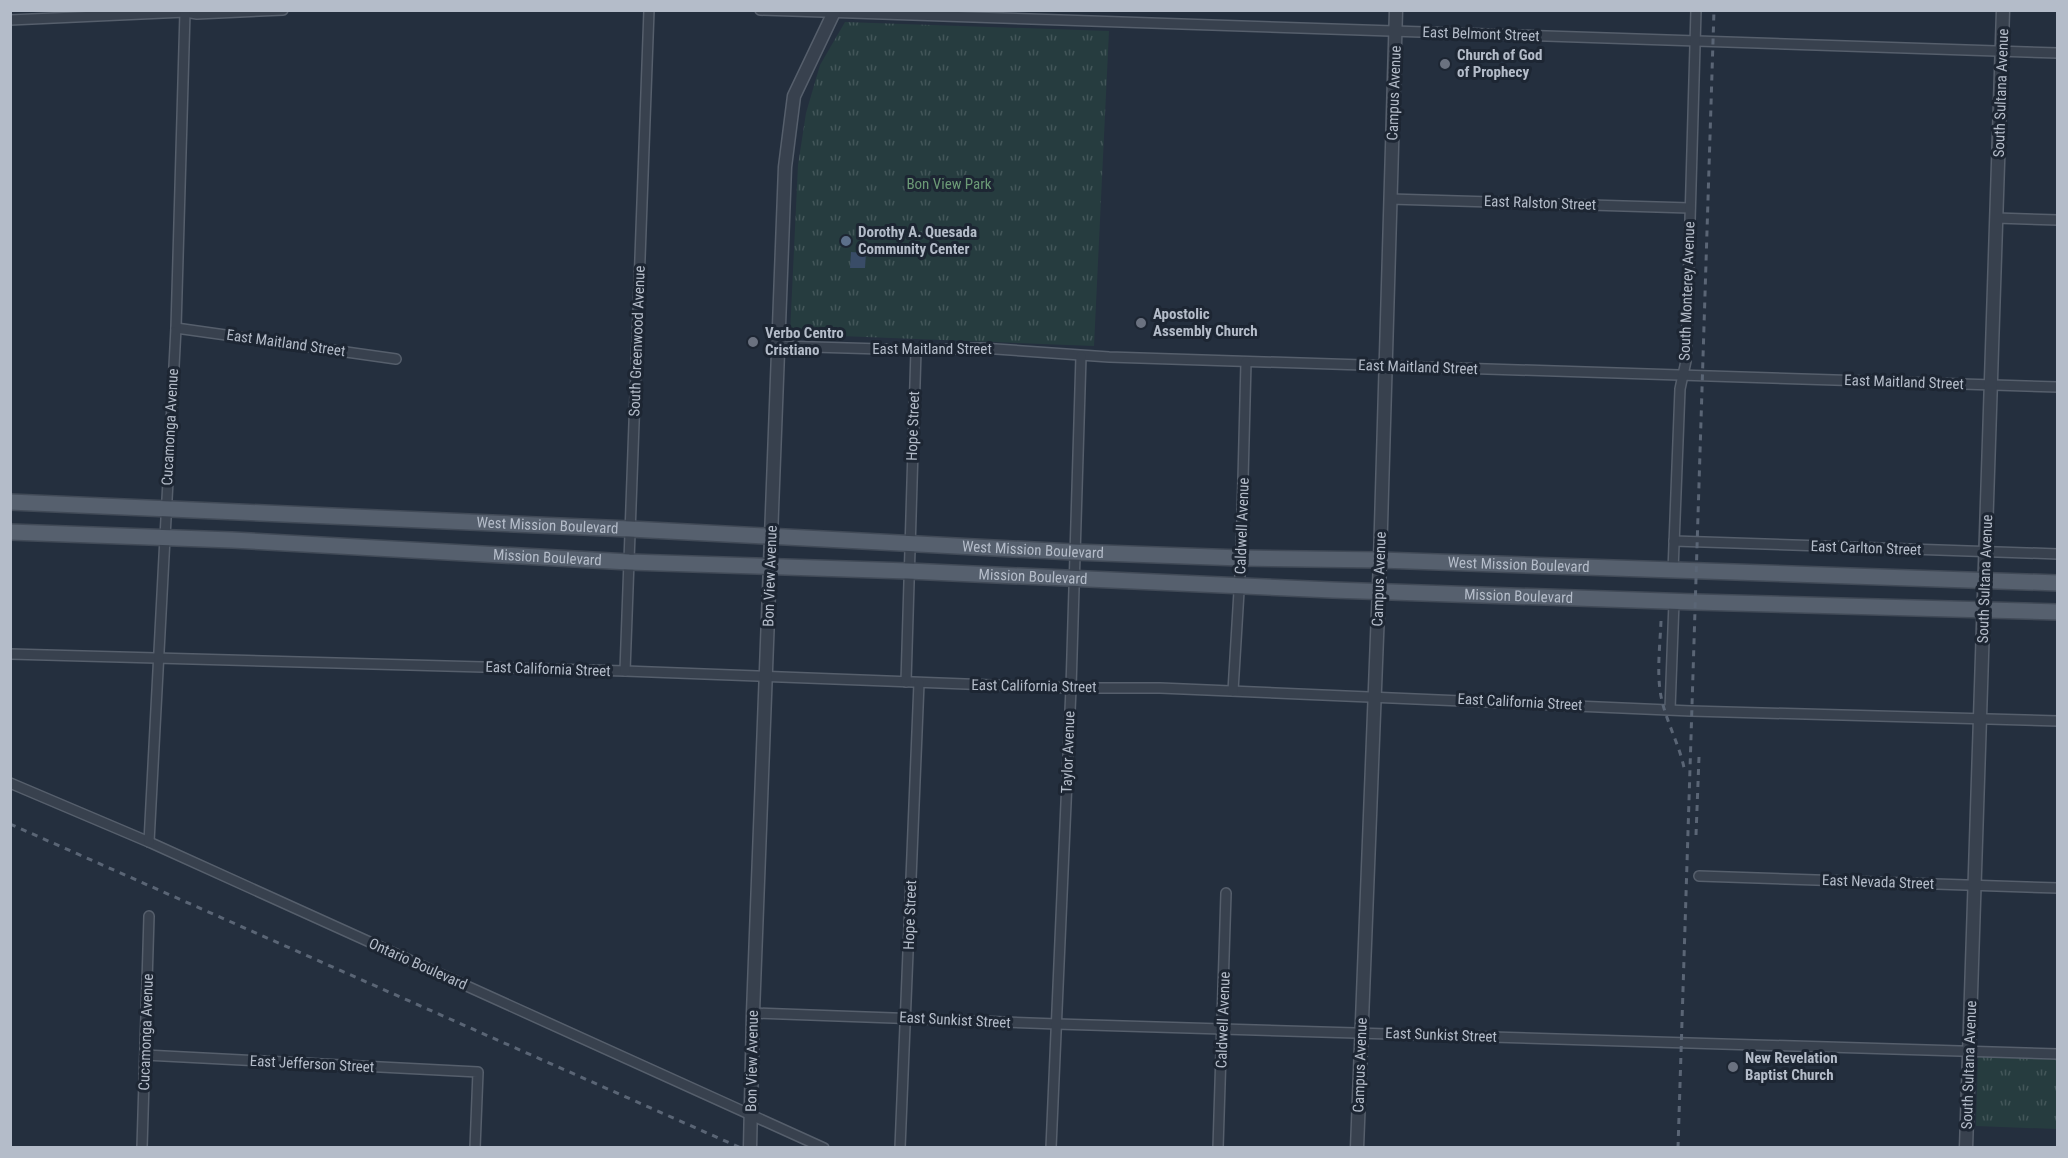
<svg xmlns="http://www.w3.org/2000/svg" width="2068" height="1158" font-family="'Roboto Condensed',sans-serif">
  <defs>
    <pattern id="park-tufts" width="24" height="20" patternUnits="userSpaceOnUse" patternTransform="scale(1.5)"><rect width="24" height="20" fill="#263c3f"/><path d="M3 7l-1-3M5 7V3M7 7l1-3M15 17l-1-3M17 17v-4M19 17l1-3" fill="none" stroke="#435659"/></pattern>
  </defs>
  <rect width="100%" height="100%" fill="#242f3e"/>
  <g fill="url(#park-tufts)">
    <polygon points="845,22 1109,31 1094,346 790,334 798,165 806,113 820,65"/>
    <polygon points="1978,1056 2057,1059 2057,1129 1976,1126"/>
  </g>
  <polygon fill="#394c67" points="851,252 866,253 865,268 850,268"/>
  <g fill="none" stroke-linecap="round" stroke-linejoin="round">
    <defs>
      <g id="minor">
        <polyline points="760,10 2058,53"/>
        <polyline points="10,20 185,12 197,14 283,10"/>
        <polyline points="1390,199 1690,208"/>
        <polyline points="1996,218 2058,220"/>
        <polyline points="176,328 396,359"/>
        <polyline points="779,346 916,350 981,348 1109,357 2058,387"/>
        <polyline points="1674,541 2058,554"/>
        <polyline points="1673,571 1680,389 1686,361 1696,10"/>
        <polyline points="10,654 625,671 1071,688 1160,688 1691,711 2058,721"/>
        <polyline points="625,671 649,10"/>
        <polyline points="906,682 916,350"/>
        <polyline points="1233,691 1241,558 1246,362"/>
        <polyline points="1670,709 1674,602"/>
        <polyline points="10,783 149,842 824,1148"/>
        <polyline points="149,842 176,328 185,12"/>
        <polyline points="1699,876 2058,888"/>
        <polyline points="753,1013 1057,1024 2058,1054"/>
        <polyline points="145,1055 478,1072 475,1148"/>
        <polyline points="142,1148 149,916"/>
        <polyline points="900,1148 919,683"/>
        <polyline points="1051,1148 1071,688 1081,356"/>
        <polyline points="1218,1148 1226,893"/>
      </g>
      <g id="tertiary">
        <polyline points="750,1148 753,1013 785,167 794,96 835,10"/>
        <polyline points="1357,1148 1380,560 1396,10"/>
        <polyline points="1966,1148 2003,10"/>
      </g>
      <g id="primary">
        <path id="s1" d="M10,502l620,27 443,23 168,6 139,2 678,23"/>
        <path id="s2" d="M10,532l222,8 397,22 279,9 424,19 363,12 363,10"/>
      </g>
    </defs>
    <use href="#minor" stroke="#565f6c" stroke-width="12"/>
    <use href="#tertiary" stroke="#565f6c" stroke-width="15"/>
    <use href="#primary" stroke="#414a57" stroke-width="18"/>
    <use href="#minor" stroke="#38414e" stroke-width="9"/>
    <use href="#tertiary" stroke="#38414e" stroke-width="12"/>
    <use href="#primary" stroke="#56606e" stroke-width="15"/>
    <g stroke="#5a6575" stroke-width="3" stroke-dasharray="6 6" stroke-linecap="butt">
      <path d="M1661,621c-1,26 -5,55 1,80 6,25 19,47 23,72"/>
      <polyline points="10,824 741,1148"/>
      <polyline points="1696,835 1699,757"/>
      <polyline points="1678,1148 1714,10"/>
    </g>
  </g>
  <g fill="#6b7280" stroke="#1d2633" stroke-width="2">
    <circle cx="1445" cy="64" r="6"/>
    <circle cx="1141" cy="323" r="6"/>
    <circle cx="753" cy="342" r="6"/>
    <circle cx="1733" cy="1067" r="6"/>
  </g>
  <circle fill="#5c6f8a" stroke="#1d2633" stroke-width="2" cx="846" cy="241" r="6"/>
  <g text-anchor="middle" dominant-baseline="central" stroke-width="6" stroke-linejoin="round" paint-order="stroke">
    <g font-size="15" fill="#b4bcc9" stroke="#1d2633">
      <text transform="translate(1481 34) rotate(2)">East Belmont Street</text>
      <text transform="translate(1394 93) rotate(-88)">Campus Avenue</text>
      <text transform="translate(2001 93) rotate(-88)">South Sultana Avenue</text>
      <text transform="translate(1540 203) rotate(2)">East Ralston Street</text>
      <text transform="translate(1687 291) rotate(-88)">South Monterey Avenue</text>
      <text transform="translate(637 341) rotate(-88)">South Greenwood Avenue</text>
      <text transform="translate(286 343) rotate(8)">East Maitland Street</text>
      <text x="932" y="349">East Maitland Street</text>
      <text transform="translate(1418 367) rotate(2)">East Maitland Street</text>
      <text transform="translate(1904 382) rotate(2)">East Maitland Street</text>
      <text transform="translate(913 426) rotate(-88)">Hope Street</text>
      <text transform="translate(170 427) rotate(-87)">Cucamonga Avenue</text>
      <text stroke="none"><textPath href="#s1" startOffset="538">West Mission Boulevard</textPath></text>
      <text transform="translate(1242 526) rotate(-88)">Caldwell Avenue</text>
      <text transform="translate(1866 548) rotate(2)">East Carlton Street</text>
      <text stroke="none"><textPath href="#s1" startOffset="1024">West Mission Boulevard</textPath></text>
      <text stroke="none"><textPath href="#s2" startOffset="538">Mission Boulevard</textPath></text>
      <text stroke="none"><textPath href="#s1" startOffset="1510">West Mission Boulevard</textPath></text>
      <text transform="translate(770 576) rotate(-88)">Bon View Avenue</text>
      <text stroke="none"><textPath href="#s2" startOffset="1024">Mission Boulevard</textPath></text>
      <text transform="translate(1379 579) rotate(-88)">Campus Avenue</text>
      <text transform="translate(1985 579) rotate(-88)">South Sultana Avenue</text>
      <text stroke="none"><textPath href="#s2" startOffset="1510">Mission Boulevard</textPath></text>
      <text transform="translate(548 669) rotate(2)">East California Street</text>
      <text transform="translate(1034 686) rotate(1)">East California Street</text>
      <text transform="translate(1520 702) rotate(3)">East California Street</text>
      <text transform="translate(1068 752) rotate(-88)">Taylor Avenue</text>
      <text transform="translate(1878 882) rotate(2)">East Nevada Street</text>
      <text transform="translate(910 915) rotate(-88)">Hope Street</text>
      <text transform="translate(418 964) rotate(24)">Ontario Boulevard</text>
      <text transform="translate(955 1020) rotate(3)">East Sunkist Street</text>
      <text transform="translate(1223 1020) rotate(-88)">Caldwell Avenue</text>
      <text transform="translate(146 1032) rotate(-88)">Cucamonga Avenue</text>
      <text transform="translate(1441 1035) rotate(2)">East Sunkist Street</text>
      <text transform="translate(752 1061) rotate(-89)">Bon View Avenue</text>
      <text transform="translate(312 1064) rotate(3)">East Jefferson Street</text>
      <text transform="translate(1360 1065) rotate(-88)">Campus Avenue</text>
      <text transform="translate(1969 1065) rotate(-88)">South Sultana Avenue</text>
    </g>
    <g font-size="15" font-weight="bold" fill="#b4bcc9" stroke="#1d2633" text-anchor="start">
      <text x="1457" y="55">Church of God<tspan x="1457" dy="17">of Prophecy</tspan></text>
      <text x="858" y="232">Dorothy A. Quesada<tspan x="858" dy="17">Community Center</tspan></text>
      <text x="1153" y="314">Apostolic<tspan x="1153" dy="17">Assembly Church</tspan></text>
      <text x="765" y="333">Verbo Centro<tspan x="765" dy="17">Cristiano</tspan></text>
      <text x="1745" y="1058">New Revelation<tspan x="1745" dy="17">Baptist Church</tspan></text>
    </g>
    <g font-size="15" fill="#6b9a76" stroke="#1d2633">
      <text x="949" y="184">Bon View Park</text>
    </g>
  </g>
  <rect width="2068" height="1158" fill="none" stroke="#b4bcc9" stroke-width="24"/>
</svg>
